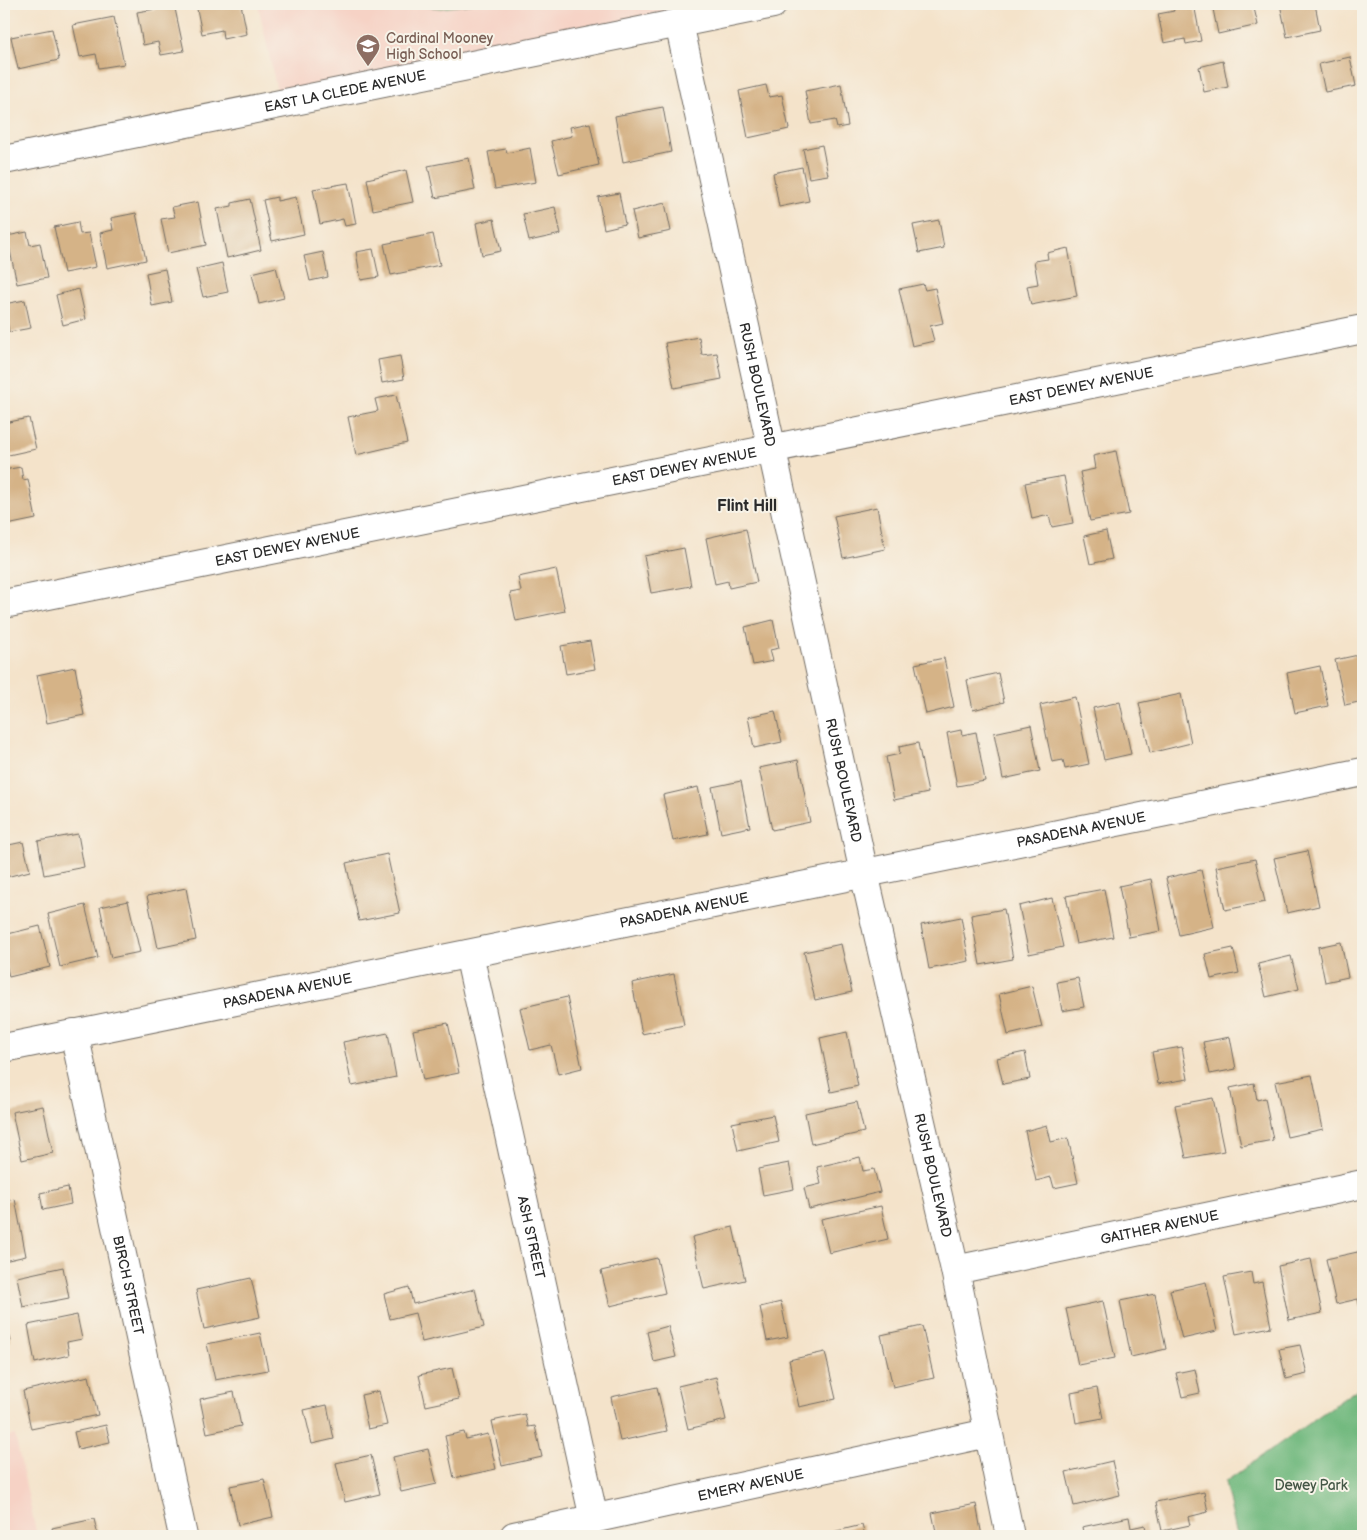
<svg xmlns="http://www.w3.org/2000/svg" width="1367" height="1540" font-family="'Balsamiq Sans',sans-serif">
  <rect width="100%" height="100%" fill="#f7f3e8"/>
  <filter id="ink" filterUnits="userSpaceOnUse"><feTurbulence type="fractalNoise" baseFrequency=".02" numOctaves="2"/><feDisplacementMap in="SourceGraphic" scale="10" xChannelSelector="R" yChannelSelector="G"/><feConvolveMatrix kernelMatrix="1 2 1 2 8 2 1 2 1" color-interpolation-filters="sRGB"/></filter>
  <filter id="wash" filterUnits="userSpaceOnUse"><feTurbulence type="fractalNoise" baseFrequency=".0096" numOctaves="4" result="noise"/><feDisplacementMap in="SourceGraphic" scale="20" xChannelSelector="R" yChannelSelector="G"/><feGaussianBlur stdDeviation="1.12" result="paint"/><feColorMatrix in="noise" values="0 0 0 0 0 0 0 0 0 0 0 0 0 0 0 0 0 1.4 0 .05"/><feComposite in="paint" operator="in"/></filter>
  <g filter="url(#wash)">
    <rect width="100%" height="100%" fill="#f4e3ca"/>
    <g fill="#f6d2c5">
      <polygon points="258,4 773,4 280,105"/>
      <polygon points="15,1435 37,1536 4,1536 4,1437"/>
    </g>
    <polygon fill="#8ed996" stroke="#5c8260" points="399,4 472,4 441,8"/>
    <polygon fill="#72b97f" stroke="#4e7255" points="1363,1385 1363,1536 1237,1536 1225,1482"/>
    <g id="blocks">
      <g fill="#d5b387">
        <polygon points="154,4 174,4 184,51 161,55 158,42 143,45 137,12 155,9"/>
        <polygon points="196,4 241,4 247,34 223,39 222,30 202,34"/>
        <polygon points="1172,4 1194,4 1201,41 1186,44 1185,39 1164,43 1158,14 1174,11"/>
        <polygon points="1212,4 1253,4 1258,25 1218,34"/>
        <polygon points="1280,4 1315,4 1320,30 1287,37"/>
        <polygon points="114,17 124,64 99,68 96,54 80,57 73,25"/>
        <polygon points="52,29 59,60 18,69 11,37"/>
        <polygon points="1350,57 1356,86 1325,92 1319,64"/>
        <polygon points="1223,61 1228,87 1204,92 1199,67"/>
        <polygon points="841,84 848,126 837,128 835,120 811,124 805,91"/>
        <polygon points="766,85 769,97 782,95 789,129 748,138 739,91"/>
        <polygon points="663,107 671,152 623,162 615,116"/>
        <polygon points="590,123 599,165 559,174 551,141 572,136 570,127"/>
        <polygon points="822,145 828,175 809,178 803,149"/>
        <polygon points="530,148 536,182 495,189 488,152 506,149 507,153"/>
        <polygon points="469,158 475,190 435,198 428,166"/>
        <polygon points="802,167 809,201 779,207 773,173"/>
        <polygon points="406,170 413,202 373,210 367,179"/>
        <polygon points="348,183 356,224 345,226 343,219 320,224 313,189"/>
        <polygon points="619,193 625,224 604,229 598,197"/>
        <polygon points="277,197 277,201 296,197 304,234 272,241 263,200"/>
        <polygon points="250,199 261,250 227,258 217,209 232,206 232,203"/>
        <polygon points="198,202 206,245 168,253 161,219 175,217 172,207"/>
        <polygon points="665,203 671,231 638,238 632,211"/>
        <polygon points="555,207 561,234 529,241 523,214"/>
        <polygon points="136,213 146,260 107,268 100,233 113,230 111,218"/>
        <polygon points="494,219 501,251 482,255 476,223"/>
        <polygon points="939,220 944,248 919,253 913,225"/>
        <polygon points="78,222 80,234 89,233 96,267 64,273 54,227"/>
        <polygon points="27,232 30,245 40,243 47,278 17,284 7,236"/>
        <polygon points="433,234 440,265 391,275 384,244"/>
        <polygon points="1068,248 1077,296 1031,305 1027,286 1038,284 1034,261 1048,259 1047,253"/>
        <polygon points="373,249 379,277 361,280 356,252"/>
        <polygon points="323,252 328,277 310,281 304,256"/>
        <polygon points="222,263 228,292 203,297 196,269"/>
        <polygon points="276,267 284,298 259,304 252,273"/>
        <polygon points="165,269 172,302 152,306 146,273"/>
        <polygon points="923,284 925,290 935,288 943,323 930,326 934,341 912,346 899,289"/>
        <polygon points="79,289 86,319 63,325 56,295"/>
        <polygon points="25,300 31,328 9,332 4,304"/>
        <polygon points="699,337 702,355 717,353 722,379 674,388 665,343"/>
        <polygon points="400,356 404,379 382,383 378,360"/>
        <polygon points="396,395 407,443 356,455 348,417 378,411 375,399"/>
        <polygon points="29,418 36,449 4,456 4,423"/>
        <polygon points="1116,451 1129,514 1090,521 1080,472 1095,469 1093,456"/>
        <polygon points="21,467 23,480 28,479 36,519 7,525 4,509 4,470"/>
        <polygon points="1064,476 1073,523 1052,527 1049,515 1032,519 1025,483"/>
        <polygon points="877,507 885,549 843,558 834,516"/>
        <polygon points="746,529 757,582 729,588 728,581 715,584 706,538"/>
        <polygon points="1106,531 1112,559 1090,564 1084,536"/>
        <polygon points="684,548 691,586 651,593 644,556"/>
        <polygon points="556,569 565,611 516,621 510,593 521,591 518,577"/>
        <polygon points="773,620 779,648 770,650 773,661 753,665 745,627"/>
        <polygon points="590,641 595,669 566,674 561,646"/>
        <polygon points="1363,654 1363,701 1345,705 1335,660"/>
        <polygon points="944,658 954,707 926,714 915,664"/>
        <polygon points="1320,666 1328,706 1295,713 1287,673"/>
        <polygon points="75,667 84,715 47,723 37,675"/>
        <polygon points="998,673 1004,702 973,710 967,680"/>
        <polygon points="1181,694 1191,743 1150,753 1139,703"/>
        <polygon points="1075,697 1089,764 1065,769 1063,760 1052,762 1040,705"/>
        <polygon points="1120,702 1131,754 1104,760 1093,708"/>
        <polygon points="775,711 782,742 754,748 748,717"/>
        <polygon points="1031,725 1040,771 1003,779 994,733"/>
        <polygon points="961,730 962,735 976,732 985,781 957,786 947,733"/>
        <polygon points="918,743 928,793 894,800 886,757 900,754 899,747"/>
        <polygon points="798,760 810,822 772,830 759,768"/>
        <polygon points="741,781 750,827 721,833 712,787"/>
        <polygon points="698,787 708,834 673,841 663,795"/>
        <polygon points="78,834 84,867 44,875 38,841"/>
        <polygon points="23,842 30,871 6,877 4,846"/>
        <polygon points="1307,851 1319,906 1287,913 1274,858"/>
        <polygon points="387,854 400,913 359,921 346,863"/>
        <polygon points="1255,859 1265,902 1225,910 1216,867"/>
        <polygon points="1201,870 1214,927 1179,935 1166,878"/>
        <polygon points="1151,879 1161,931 1129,937 1119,886"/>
        <polygon points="186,888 196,940 158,948 147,896"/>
        <polygon points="1104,889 1113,937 1076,944 1066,896"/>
        <polygon points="1052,898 1063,947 1029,954 1019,906"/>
        <polygon points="128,901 140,952 111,958 100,907"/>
        <polygon points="85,905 98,958 60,967 48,914"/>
        <polygon points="1004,909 1013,959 980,965 971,915"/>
        <polygon points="961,917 969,961 929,969 921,925"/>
        <polygon points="40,926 50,967 9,977 4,955 4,935"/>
        <polygon points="1341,942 1348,977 1325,982 1318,947"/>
        <polygon points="841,944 852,992 815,1000 804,952"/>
        <polygon points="1233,948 1239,973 1211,979 1205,954"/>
        <polygon points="1291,956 1299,989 1266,997 1258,964"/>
        <polygon points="674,974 684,1025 642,1034 632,983"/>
        <polygon points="1078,978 1084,1007 1062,1011 1057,982"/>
        <polygon points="1032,986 1042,1027 1008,1035 999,994"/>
        <polygon points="567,997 582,1068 558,1074 551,1045 530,1050 520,1008"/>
        <polygon points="448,1023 459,1073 423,1080 413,1030"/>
        <polygon points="847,1032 858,1086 831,1092 820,1038"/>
        <polygon points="388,1033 396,1077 352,1086 343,1042"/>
        <polygon points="1230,1037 1236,1069 1210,1074 1203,1042"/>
        <polygon points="1182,1047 1188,1079 1158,1084 1152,1052"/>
        <polygon points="1025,1052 1030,1079 1003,1084 997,1058"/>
        <polygon points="1312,1075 1323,1129 1287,1137 1275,1082"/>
        <polygon points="1254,1083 1257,1100 1265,1098 1273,1140 1241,1146 1230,1088"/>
        <polygon points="1213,1098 1224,1151 1186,1158 1175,1105"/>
        <polygon points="857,1102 864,1132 811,1144 805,1113"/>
        <polygon points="43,1106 53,1153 22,1160 12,1112"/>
        <polygon points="773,1115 779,1142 738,1151 732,1123"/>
        <polygon points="1047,1125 1051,1142 1068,1138 1078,1183 1054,1188 1051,1177 1036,1181 1025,1131"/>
        <polygon points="860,1157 863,1171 874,1169 880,1192 809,1209 804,1188 821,1184 817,1167"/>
        <polygon points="789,1163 794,1189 763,1195 758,1169"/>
        <polygon points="68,1187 71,1204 43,1210 40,1193"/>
        <polygon points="15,1199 26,1256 4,1261 4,1201"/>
        <polygon points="881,1206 888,1239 829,1253 821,1219"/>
        <polygon points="733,1227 745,1280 704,1289 692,1237"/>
        <polygon points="1362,1251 1363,1307 1360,1308 1358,1299 1336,1304 1326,1259"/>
        <polygon points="657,1258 665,1293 610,1306 601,1271"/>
        <polygon points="1311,1259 1322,1313 1289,1320 1278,1266"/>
        <polygon points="63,1267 69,1298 23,1307 17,1277"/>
        <polygon points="1251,1272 1253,1284 1262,1282 1271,1327 1236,1334 1224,1277"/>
        <polygon points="251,1278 260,1317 204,1329 196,1290"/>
        <polygon points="1206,1282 1217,1331 1182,1339 1170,1290"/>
        <polygon points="409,1287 413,1304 475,1289 484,1327 422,1342 415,1313 390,1319 384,1294"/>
        <polygon points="1155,1294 1166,1349 1131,1357 1120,1301"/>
        <polygon points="1103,1301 1115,1358 1078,1365 1066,1309"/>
        <polygon points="781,1302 788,1337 767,1341 760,1307"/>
        <polygon points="77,1315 82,1339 67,1342 69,1355 35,1363 28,1325"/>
        <polygon points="7,1326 11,1341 4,1343 4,1327"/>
        <polygon points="668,1326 676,1357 654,1362 647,1332"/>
        <polygon points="922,1326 934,1378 893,1387 881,1335"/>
        <polygon points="260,1333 268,1370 215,1380 207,1344"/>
        <polygon points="1300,1345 1307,1374 1286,1379 1279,1349"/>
        <polygon points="825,1352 836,1399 799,1407 789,1360"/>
        <polygon points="452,1368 459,1399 426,1406 419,1375"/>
        <polygon points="1195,1369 1200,1393 1182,1397 1176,1373"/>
        <polygon points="89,1376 98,1415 31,1429 23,1391"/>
        <polygon points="716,1377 726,1420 688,1429 678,1386"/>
        <polygon points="657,1387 667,1431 620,1441 611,1397"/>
        <polygon points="1097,1388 1103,1418 1076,1423 1071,1393"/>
        <polygon points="379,1391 387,1425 368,1429 361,1395"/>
        <polygon points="234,1392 241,1426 207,1433 200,1399"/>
        <polygon points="327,1405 334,1439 312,1444 304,1410"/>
        <polygon points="525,1414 528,1427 535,1426 542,1457 502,1466 492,1421"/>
        <polygon points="106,1425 110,1442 78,1449 74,1432"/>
        <polygon points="464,1432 466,1439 488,1434 496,1469 454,1478 445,1436"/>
        <polygon points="428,1449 437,1484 401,1492 393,1457"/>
        <polygon points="371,1455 380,1494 345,1502 336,1463"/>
        <polygon points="1112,1461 1120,1495 1074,1506 1066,1472"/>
        <polygon points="264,1479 273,1517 238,1525 230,1486"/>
        <polygon points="1204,1492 1208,1512 1188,1517 1190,1525 1162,1531 1156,1502"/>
        <polygon points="976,1504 982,1536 937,1536 932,1513"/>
        <polygon points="1129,1517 1131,1528 1145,1525 1147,1536 1084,1536 1082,1527"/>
        <polygon points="94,1519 98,1536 54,1536 52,1528"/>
        <polygon points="862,1525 865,1536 824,1536 824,1534"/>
      </g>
    </g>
  </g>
  <g filter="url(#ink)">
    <use href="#blocks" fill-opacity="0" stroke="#716b63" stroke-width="1"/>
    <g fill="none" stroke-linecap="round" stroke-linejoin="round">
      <defs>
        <g id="minor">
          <path id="s1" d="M679,23l185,850 91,397 55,266"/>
          <path id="s2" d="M4,160l769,-156"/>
          <path id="s3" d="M4,604l1359,-275"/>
          <path id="s4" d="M469,954l125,565"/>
          <path id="s5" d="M74,1033l109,503"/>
          <path id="s6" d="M4,1048l1359,-276"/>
          <path id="s7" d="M955,1270l408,-86"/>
          <path id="s8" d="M514,1536l474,-103"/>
        </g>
      </defs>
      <use href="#minor" stroke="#716b63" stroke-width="30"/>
      <use href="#minor" stroke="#fff" stroke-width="28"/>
    </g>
  </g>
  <defs>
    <symbol id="school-pin" viewBox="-11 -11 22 30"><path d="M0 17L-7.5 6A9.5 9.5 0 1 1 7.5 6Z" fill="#8d6e63" stroke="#f7f3e8"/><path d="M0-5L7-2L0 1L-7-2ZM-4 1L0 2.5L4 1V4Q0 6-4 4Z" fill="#fff"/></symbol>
  </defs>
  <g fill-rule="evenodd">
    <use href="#school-pin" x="354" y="32" width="28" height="38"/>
  </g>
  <g text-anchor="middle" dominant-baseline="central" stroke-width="4" stroke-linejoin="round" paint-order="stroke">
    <g font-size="14" fill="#785e54" stroke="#f7f3e8" text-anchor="start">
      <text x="386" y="38">Cardinal Mooney<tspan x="386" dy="16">High School</tspan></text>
    </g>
    <g font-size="14" fill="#2b2b2b" stroke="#f7f3e8">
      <text stroke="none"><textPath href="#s2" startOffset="348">EAST LA CLEDE AVENUE</textPath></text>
      <text stroke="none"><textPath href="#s1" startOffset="370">RUSH BOULEVARD</textPath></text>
      <text stroke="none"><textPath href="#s3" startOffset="1099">EAST DEWEY AVENUE</textPath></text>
      <text stroke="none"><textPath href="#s3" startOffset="694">EAST DEWEY AVENUE</textPath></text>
      <text stroke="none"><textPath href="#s3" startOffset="289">EAST DEWEY AVENUE</textPath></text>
      <text stroke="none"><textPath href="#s1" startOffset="775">RUSH BOULEVARD</textPath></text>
      <text stroke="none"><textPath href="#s6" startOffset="1099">PASADENA AVENUE</textPath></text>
      <text stroke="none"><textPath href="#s6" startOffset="694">PASADENA AVENUE</textPath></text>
      <text stroke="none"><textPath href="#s6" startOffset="289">PASADENA AVENUE</textPath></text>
      <text stroke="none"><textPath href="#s1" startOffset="1180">RUSH BOULEVARD</textPath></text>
      <text stroke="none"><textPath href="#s7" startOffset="209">GAITHER AVENUE</textPath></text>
      <text stroke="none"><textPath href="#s4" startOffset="290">ASH STREET</textPath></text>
      <text stroke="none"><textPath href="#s5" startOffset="258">BIRCH STREET</textPath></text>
      <text stroke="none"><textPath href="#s8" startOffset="242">EMERY AVENUE</textPath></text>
    </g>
    <g font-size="14" fill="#445646" stroke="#f7f3e8">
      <text x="1311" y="1485">Dewey Park</text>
    </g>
    <g font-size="16" font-weight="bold" fill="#2b2b2b" stroke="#f7f3e8">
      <text x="747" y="506">Flint Hill</text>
    </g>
  </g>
  <rect width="1367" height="1540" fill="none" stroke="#f7f3e8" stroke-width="20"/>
</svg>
